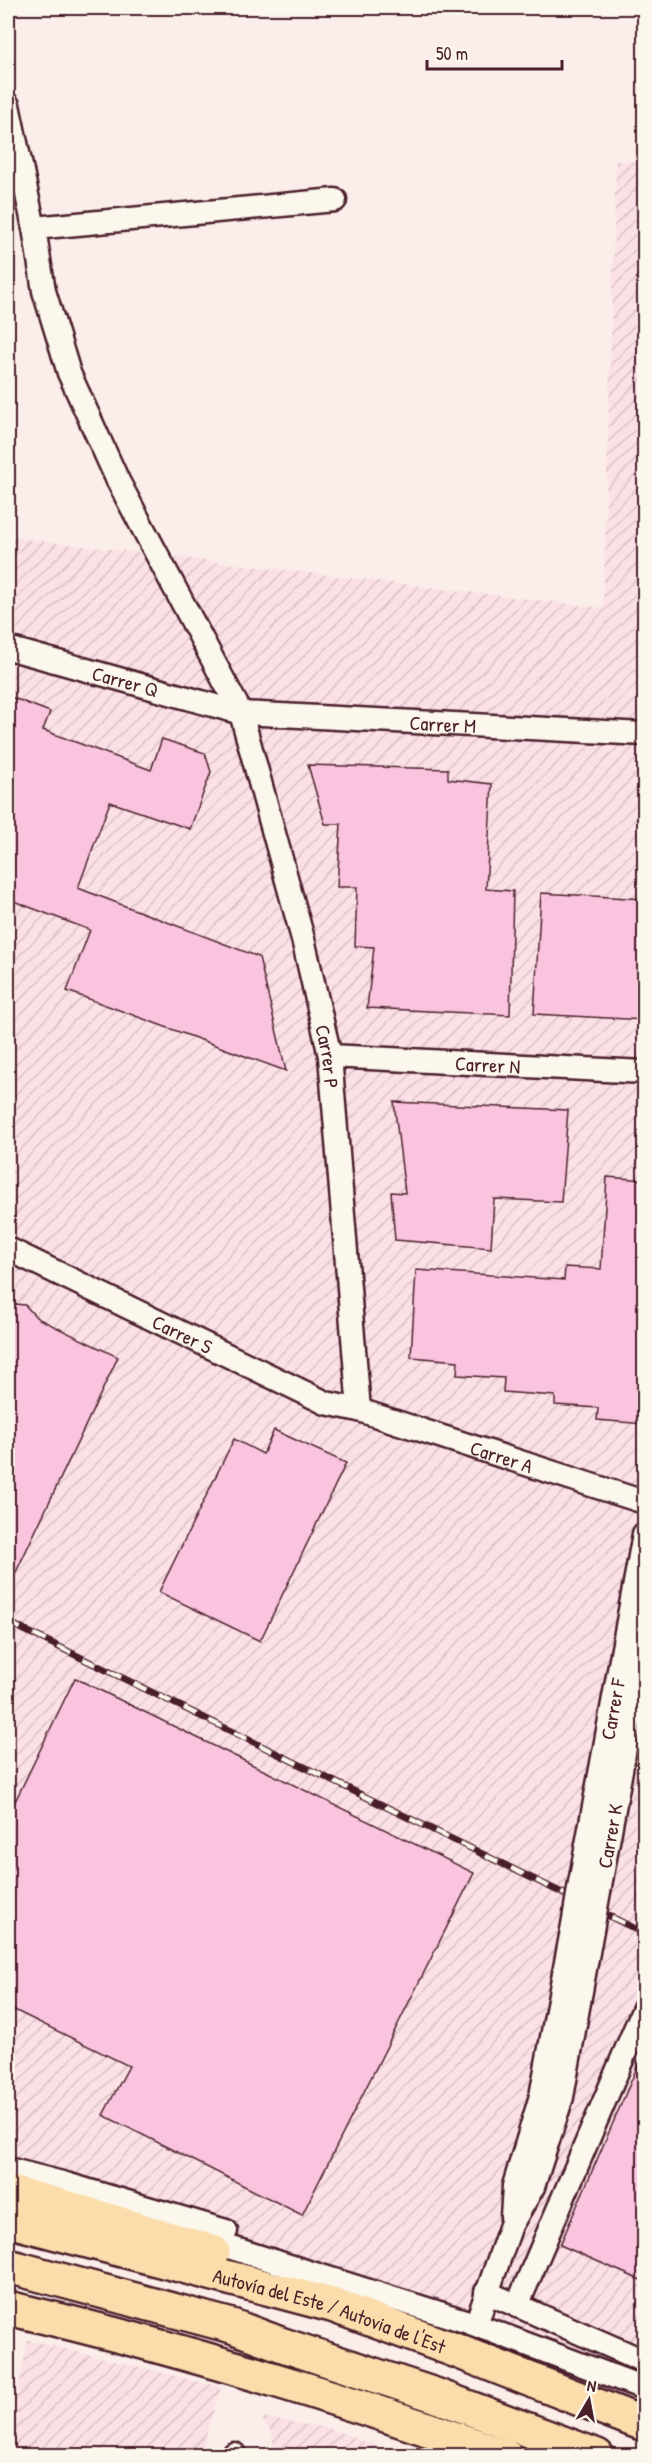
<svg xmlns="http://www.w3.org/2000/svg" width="652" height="2463" font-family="'Patrick Hand',sans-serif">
  <defs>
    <pattern id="industrial-furrows" width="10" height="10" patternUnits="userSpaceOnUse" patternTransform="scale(1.5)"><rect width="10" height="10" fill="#fbe1e6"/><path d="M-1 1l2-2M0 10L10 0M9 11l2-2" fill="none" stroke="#d9c1c5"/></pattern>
  </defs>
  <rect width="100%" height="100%" fill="#fbede9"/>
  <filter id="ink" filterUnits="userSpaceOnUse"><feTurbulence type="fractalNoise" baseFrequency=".0167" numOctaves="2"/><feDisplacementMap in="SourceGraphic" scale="12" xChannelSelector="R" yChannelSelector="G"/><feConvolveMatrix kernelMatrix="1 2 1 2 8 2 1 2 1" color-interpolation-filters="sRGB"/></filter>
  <g filter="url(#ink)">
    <g fill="url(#industrial-furrows)">
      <polygon points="616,161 644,162 644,2403 559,2365 397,2308 8,2178 8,537 603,608"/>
      <polygon points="28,2340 221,2387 200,2455 8,2455 8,2439"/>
      <polygon points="260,2417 328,2428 400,2455 274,2455 272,2432"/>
    </g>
    <g fill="#fac4df" stroke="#4a1f2b" stroke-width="1.5">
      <polygon points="8,696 50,712 43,730 151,770 162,739 205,753 211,772 190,829 110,802 78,888 259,957 286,1071 67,991 90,930 8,899"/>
      <polygon points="308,765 448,769 448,779 492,784 486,889 513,891 510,1015 367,1008 374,947 355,946 357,887 337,887 341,824 325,824"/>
      <polygon points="541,893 645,899 645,1020 534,1014"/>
      <polygon points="394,1102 568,1110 561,1202 494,1199 491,1248 395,1240 391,1192 405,1193"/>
      <polygon points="607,1177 645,1180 645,1424 597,1420 598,1408 555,1405 555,1396 503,1392 504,1378 457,1375 458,1361 411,1357 416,1270 564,1280 565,1267 601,1269"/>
      <polygon points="15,1304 25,1305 37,1318 118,1357 8,1589 8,1305"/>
      <polygon points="274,1430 346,1463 260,1641 159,1592 234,1439 263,1454"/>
      <polygon points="75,1678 474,1873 302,2215 103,2115 129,2066 8,2007 8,1816"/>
      <polygon points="645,2049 645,2282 560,2245"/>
    </g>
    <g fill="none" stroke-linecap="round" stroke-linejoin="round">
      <defs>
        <g id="minor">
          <path id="s1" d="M8,105l26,123 10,63 25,82 49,108 123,232 62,226 27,117 29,354"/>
          <polyline points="34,228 335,200"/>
          <path id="s2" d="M8,648l233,65 403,21"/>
          <path id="s3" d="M330,1056l314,16"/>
          <path id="s4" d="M8,1249l318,154 33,7 285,92"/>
          <path id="s5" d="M580,1883l64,-349"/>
          <path id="s6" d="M600,1886l44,-243"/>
          <polyline points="8,2169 66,2184 226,2231"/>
          <polyline points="512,2217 514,2186 541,2096 573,1925"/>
          <polyline points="200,2238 465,2321 644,2388"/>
          <polyline points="486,2292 644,2361"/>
          <polyline points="517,2306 644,2008"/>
          <polyline points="480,2313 511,2225 533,2187 562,2097 592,1930"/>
          <polyline points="234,2454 234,2456"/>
        </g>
        <g id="highway">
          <polyline points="8,2192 62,2206 213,2252"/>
          <path id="s7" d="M8,2220l324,85 125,46 187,73"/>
          <polyline points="8,2266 232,2326 283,2345 435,2395 597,2456"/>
          <path d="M8,2308c168,39 334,90 497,148"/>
        </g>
      </defs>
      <use href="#minor" stroke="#4a1f2b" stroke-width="27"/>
      <use href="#highway" stroke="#4a1f2b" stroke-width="38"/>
      <use href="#minor" stroke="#fbf7ec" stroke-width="22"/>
      <use href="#highway" stroke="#fbddab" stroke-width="33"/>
      <defs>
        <polyline id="rail" points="8,1622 644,1933"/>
      </defs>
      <use href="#rail" stroke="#4a1f2b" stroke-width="7"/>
      <use href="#rail" stroke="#fbf7ec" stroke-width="4.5" stroke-dasharray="14" stroke-linecap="butt"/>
      <defs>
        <g id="minor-bridge">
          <polyline points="573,1925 580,1883"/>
          <polyline points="592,1930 600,1886"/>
        </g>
      </defs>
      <use href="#minor-bridge" stroke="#4a1f2b" stroke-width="27" stroke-linecap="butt"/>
      <use href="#minor-bridge" stroke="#fbf7ec" stroke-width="22"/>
    </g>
  </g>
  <g text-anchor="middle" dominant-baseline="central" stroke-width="6" stroke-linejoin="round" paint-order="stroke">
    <g font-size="20" fill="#4a1f2b" stroke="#fbf7ec">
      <text stroke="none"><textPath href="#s2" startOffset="122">Carrer Q</textPath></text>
      <text stroke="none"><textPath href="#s2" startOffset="444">Carrer M</textPath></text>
      <text stroke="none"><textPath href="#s1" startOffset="1011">Carrer P</textPath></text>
      <text stroke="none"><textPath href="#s3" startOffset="158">Carrer N</textPath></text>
      <text stroke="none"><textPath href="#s4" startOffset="194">Carrer S</textPath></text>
      <text stroke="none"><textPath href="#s4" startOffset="537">Carrer A</textPath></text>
      <text stroke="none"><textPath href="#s5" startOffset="177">Carrer F</textPath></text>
      <text stroke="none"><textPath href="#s6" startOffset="51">Carrer K</textPath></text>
      <text stroke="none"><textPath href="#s7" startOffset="334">Autovía del Este / Autovia de l'Est</textPath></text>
    </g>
  </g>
  <rect width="652" height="2463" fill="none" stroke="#fbf7ec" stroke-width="30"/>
  <rect x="15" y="15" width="622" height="2433" fill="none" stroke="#4a1f2b" stroke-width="2" filter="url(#ink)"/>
  <g transform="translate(589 2400) rotate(10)" stroke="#fbf7ec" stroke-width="4.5" paint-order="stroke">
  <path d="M0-4.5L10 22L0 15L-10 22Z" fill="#4a1f2b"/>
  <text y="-9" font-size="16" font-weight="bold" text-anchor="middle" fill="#4a1f2b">N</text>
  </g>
  <path d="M427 60v9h135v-9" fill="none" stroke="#4a1f2b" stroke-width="3"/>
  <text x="436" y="60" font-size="18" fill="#4a1f2b" stroke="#fbf7ec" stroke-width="4.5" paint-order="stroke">50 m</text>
</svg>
